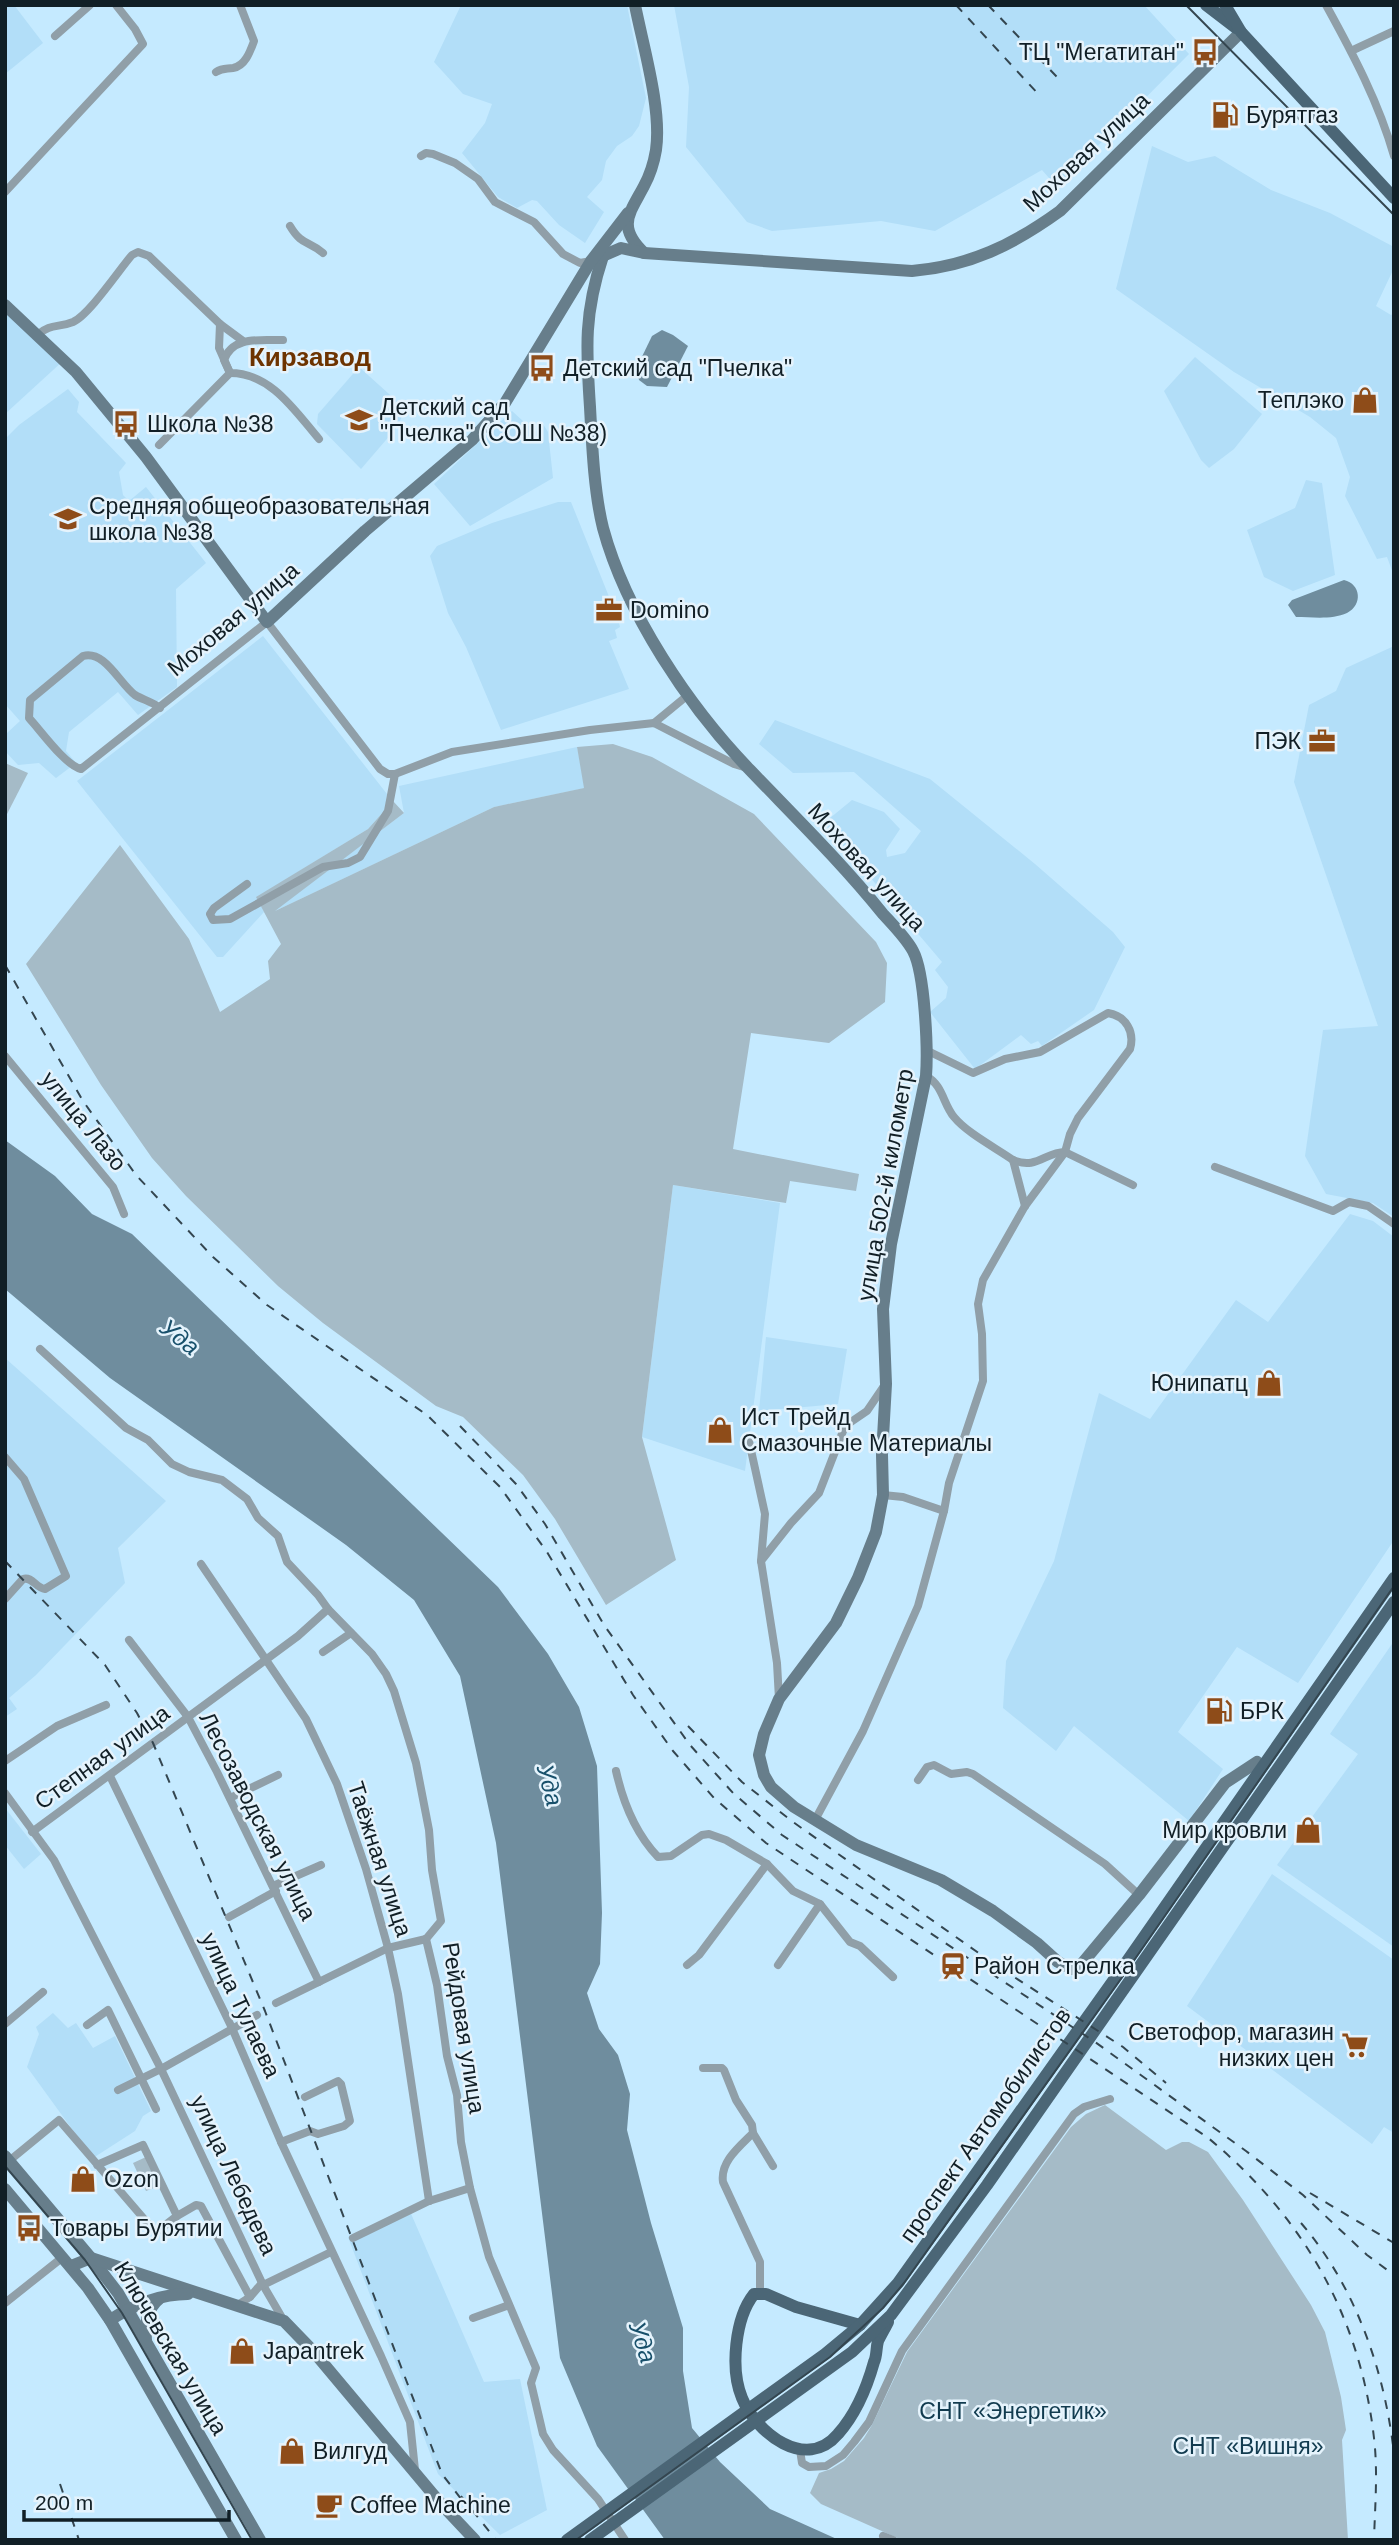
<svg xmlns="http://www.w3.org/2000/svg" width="1399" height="2545" font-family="Arial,sans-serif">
  <rect width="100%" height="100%" fill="#c5eaff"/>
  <g fill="#b2def8">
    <polygon points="5,5 14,5 43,43 5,74"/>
    <polygon points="461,5 627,5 646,98 639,126 632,136 617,146 606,161 602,180 587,197 604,212 585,243 559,225 537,201 532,200 517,208 498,197 462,153 485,123 492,104 463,94 434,62"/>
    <polygon points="674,5 1144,5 1189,54 1057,187 1042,170 935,231 881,221 772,231 747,222 686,147 689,87"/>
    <polygon points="1152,146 1188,162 1215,156 1271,190 1330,213 1394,247 1394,268 1376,306 1391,315 1394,313 1394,576 1387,557 1377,559 1345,496 1350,477 1336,438 1310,417 1234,372 1116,289"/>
    <polygon points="5,310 64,360 5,414"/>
    <polygon points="1195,357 1262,414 1234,449 1209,468 1201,460 1164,391"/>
    <polygon points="359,367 399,403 402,416 398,426 361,469 317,424 318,414"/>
    <polygon points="68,389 79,402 77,412 126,463 119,472 123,495 129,501 146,487 206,563 176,589 177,687 138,715 118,692 69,732 66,751 76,763 56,778 39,763 18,765 5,751 6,734 20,721 5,704 5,439 19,425"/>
    <polygon points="512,411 535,432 543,424 548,432 553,478 470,526 434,484"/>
    <polygon points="1306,480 1322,483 1335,575 1293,591 1264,577 1247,530 1295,508"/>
    <polygon points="558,502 571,502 618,619 620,627 615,630 617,638 609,641 629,689 501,730 466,647 448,613 430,556 437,546 492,523"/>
    <polygon points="263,636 387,794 385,810 368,829 257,897 264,912 223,957 217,957 77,781"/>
    <polygon points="1394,646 1394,1217 1373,1203 1326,1194 1305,1156 1323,1030 1378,1026 1294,782 1309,705 1336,691 1346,668"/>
    <polygon points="775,720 930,779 1035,864 1113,932 1125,947 1094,1010 1042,1046 1038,1041 1031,1044 1021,1035 975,1069 930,1012 946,998 948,987 935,970 942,962 824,823 852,800 884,812 900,829 886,850 887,857 905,853 921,831 854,772 793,773 759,744"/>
    <polygon points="577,747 585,788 494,807 271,913 404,813 399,786"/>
    <polygon points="673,1185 780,1203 745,1471 642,1437"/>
    <polygon points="1350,1214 1373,1221 1394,1237 1394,1540 1298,1683 1237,1647 1178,1732 1223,1769 1189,1821 1074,1726 1056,1751 1003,1708 1006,1661 1054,1561 1099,1393 1150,1419 1236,1300 1268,1322"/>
    <polygon points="766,1337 847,1349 838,1404 759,1411"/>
    <polygon points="5,1358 166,1501 118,1548 125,1583 36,1675 9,1698 17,1709 5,1717"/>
    <polygon points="1394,1641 1394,1947 1277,1865 1358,1754 1330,1734"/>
    <polygon points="5,1808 41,1854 24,1869 5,1845"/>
    <polygon points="1272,1874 1394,1960 1394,2133 1384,2127 1372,2144 1187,2006"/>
    <polygon points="53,2013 68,2028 76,2023 93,2048 115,2036 151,2111 143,2116 135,2131 93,2158 27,2067 39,2034 36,2027"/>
    <polygon points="409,2209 484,2382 520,2379 547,2510 500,2535 438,2474 348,2237"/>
  </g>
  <g fill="#a5bbc7">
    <polygon points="613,744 652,757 754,814 876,942 887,963 885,1002 829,1043 751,1033 733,1149 859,1174 856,1191 790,1181 786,1203 673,1185 642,1437 676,1560 606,1605 555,1519 523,1475 463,1417 436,1406 323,1323 278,1286 186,1196 152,1158 101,1085 26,964 120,845 189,939 220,1012 270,979 268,961 281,944 256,897 368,829 393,801 404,813 275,911 494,807 584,788 577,747"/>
    <polygon points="5,763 28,773 5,818"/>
    <polygon points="1105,2105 1166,2150 1182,2142 1189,2142 1208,2152 1243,2200 1311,2305 1325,2332 1341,2397 1346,2430 1342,2440 1348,2540 902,2540 821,2504 810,2493 819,2473 831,2469 844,2461 864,2438 872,2425 907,2352 1071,2127 1086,2114"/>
    <polygon points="146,2157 159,2186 146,2191 133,2163"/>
  </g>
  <g fill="#6f8d9e">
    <polygon points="662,330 673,335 688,346 667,387 647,386 639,380 636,369 652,336"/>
    <path d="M1344,580c17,4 19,25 3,33 -15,7 -35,4 -51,4l-8,-12 4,-5z"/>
    <polygon points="5,1140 55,1176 92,1214 132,1234 498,1587 548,1654 579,1707 597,1766 602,1913 600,1964 587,1993 599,2029 618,2055 630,2094 627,2130 651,2223 683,2328 683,2371 692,2428 720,2462 770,2509 839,2540 665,2540 597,2446 560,2358 496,1843 460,1676 414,1600 346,1545 110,1378 5,1289"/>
  </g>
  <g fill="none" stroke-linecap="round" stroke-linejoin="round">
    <g stroke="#909fa8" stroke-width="8">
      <path d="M1326,5c27,49 53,98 68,151"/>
      <polyline points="55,36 90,5"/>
      <polyline points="1351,51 1394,31"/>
      <path d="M216,72c6,-4 9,-3 17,-4 12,-2 17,-16 21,-27l-14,-36"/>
      <polyline points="421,156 426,153 433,154 455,163 478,179 495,202 534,222 563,254 580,263 591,261"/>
      <polyline points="5,192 143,44 135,29 116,5"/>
      <path d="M290,226c12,20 18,14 33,27"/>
      <polyline points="220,324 243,341"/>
      <path d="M37,335c14,-12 21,-7 36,-13 16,-7 46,-52 59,-67l6,-3 11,4 71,68 -1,24 11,25c41,0 65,38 89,66"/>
      <path d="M159,445l71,-72 -6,-13c9,-25 37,-19 59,-20"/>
      <path d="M160,708c-9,-7 -17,-8 -25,-13 -16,-12 -30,-45 -52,-39l-53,44 -1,18c12,13 36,47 52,51l186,-147 113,147 8,5h7l57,-22 138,-22 64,-7 80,41 13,4"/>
      <polyline points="654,723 688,695"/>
      <polyline points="247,884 214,908 210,914 213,920 230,919 323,867 348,863 360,857 388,811 395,774"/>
      <polyline points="5,1056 113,1187 124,1214"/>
      <path d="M926,1076c17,9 17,28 28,41 13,16 42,31 59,43 24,10 32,-8 52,-8l68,33"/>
      <polyline points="1013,1160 1025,1206"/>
      <polyline points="1215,1167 1333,1211 1349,1202 1368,1206 1394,1224"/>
      <polyline points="40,1349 126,1428 148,1440 172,1464 189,1472 222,1480 247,1499 258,1518 278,1536 287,1562 318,1595 328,1609 372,1654 386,1674 394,1691 416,1763 429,1830 432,1870 441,1921 426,1939"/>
      <polyline points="749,1441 765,1514 761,1561"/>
      <path d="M5,1457l19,22 42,97 -21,13c-9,-1 -13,-13 -22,-10l-18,20"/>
      <polyline points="883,1495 903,1497 944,1511"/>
      <polyline points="201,1564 306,1719 337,1784 366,1869 388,1948 398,1994 429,2201"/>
      <polyline points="129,1640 188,1717 217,1772 319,1982"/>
      <polyline points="323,1652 351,1633"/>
      <polyline points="779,1699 777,1663 761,1561 791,1523 819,1493 845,1426 867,1411 884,1386"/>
      <polyline points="5,1761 57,1726 106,1705"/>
      <path d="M616,1771c7,31 19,62 42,86l13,-1 31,-21 7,-1 17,6 41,24 26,27 27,13 30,38 10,4 33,31"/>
      <polyline points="110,1776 232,2028 281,2142 381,2356 410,2422 415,2470"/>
      <polyline points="918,1780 927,1767 934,1765 951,1774 967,1772 973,1774 1105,1864 1139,1895"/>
      <polyline points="5,1793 54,1860 161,2069 263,2285 284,2321"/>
      <polyline points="230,1798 278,1775"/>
      <path d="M815,1820l48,-89 55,-125 26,-95 5,-28 34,-102 -1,-47 -4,-30 5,-24 42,-74 40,-54 5,-18 8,-16 52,-69c5,-17 -4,-33 -22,-36l-68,39 -35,7 -32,14 -45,-22"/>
      <polyline points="32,1832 298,1636 328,1609"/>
      <polyline points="273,1886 321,1865"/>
      <polyline points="229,1917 276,1891"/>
      <polyline points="426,1939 437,1985 447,2056 457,2095 461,2142 470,2188 489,2257 536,2368 531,2383 543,2434 553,2450 598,2499 625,2540"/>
      <polyline points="687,1965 699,1955 767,1864"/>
      <polyline points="778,1965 820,1904"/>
      <polyline points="276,2003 388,1948 426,1939"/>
      <polyline points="5,2024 43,1992"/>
      <polyline points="87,2025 108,2010 156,2109"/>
      <path d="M703,2068h19l2,2 12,30 16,25 1,8c-14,14 -33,29 -30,49l37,80v31"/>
      <polyline points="118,2090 161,2069 257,2015"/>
      <polyline points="753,2133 773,2166"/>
      <polyline points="281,2142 310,2131 318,2134 344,2126 350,2121 341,2084 338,2081 305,2097"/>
      <polyline points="9,2161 59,2120 151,2227 154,2230 159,2230 177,2216 143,2145 97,2165"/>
      <polyline points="177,2216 196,2205 201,2206 250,2297"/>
      <polyline points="353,2238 429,2201 470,2188"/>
      <polyline points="263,2285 331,2252"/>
      <polyline points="5,2303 63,2257"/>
      <polyline points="236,2306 250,2297 262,2283"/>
      <polyline points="473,2318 509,2305"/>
      <polyline points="800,2450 802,2463 809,2467 826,2466 843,2455 854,2442 869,2422 902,2351 1074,2114 1084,2107 1110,2099"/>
      <polyline points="883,2536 893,2540"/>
    </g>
    <g stroke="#677e8b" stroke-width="12">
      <path d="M635,5c8,41 27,104 21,145 -2,12 -6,25 -12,36 -14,27 -28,40 0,67"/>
      <path d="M603,256c-19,57 -17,92 -13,151 2,37 4,85 13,121 23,85 86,179 147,242 45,47 92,93 133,144 10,11 23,24 30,37 12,22 15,99 13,125l-35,168 -8,65 3,75 -4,71 1,40 -7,37 -18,46 -22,45 -57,76 -15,35 -5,21 5,20 7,12 23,20 62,38 85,35 52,31 44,32 21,19 14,7 8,-3 59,-71 86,-112 32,-21 5,4"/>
      <path d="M598,258l23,-10 23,5 268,18c58,-5 101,-26 148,-60l181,-179"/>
      <polyline points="5,305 76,372 146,457 267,622 365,531 472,440 505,403 591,261 628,213"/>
      <polyline points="5,2156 91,2258 118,2293 260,2540"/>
      <polyline points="5,2189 88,2288 110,2320 236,2540"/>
      <polyline points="71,2266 91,2258 284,2321 313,2351 442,2505 475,2540"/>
      <path d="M110,2320c22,-14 50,-26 78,-26"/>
      <path d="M146,2342c-1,-17 0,-33 14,-44"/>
    </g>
    <g stroke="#4b6676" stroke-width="12">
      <polyline points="1206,5 1236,28"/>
      <polyline points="1225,5 1241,32 1394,198"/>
      <path d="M860,2325l-64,-18 -30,-13h-12c-19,24 -24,75 -12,104 14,35 64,74 96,36 17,-19 29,-47 36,-72 3,-6 2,-14 4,-21 3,-6 7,-13 10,-19"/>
      <polyline points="567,2540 825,2354 860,2325 898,2283 1123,1967 1394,1578"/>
      <polyline points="590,2540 852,2352 891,2315 987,2185 1394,1602"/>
    </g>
    <g stroke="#344650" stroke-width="2">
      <polyline points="1186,5 1394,215"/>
      <polyline points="5,2166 85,2260 122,2313 252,2540"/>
      <polyline points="576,2540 830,2357 883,2308 904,2283 1128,1969 1394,1586"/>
    </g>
    <g stroke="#344650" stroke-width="2" stroke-dasharray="9 9" stroke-linecap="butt">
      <polyline points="956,5 1041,97"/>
      <polyline points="988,5 1058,78"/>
      <path d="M5,965l78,136 53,74 77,82 54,48 160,110 73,72 47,65 86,143 40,56 41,47 52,45 441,294c95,78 153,178 167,301 4,34 1,68 0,102"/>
      <polyline points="460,1426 516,1484 545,1524 604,1625 690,1745 733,1793 782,1835 1095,2042 1246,2151 1303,2195 1367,2255 1394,2275"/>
      <polyline points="5,1561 105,1665 137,1713 153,1743 265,2011 442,2474 465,2504"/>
      <polyline points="688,1726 742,1782 793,1822 997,1966 1123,2047 1166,2083"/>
      <polyline points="1310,2193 1394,2243"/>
      <path d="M1301,2223c55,64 84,149 93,231"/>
      <polyline points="60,2484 79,2540"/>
      <polyline points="461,2496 496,2540"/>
      <polyline points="1393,2540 1394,2523"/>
    </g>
  </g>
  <defs>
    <symbol id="bus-bare" viewBox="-9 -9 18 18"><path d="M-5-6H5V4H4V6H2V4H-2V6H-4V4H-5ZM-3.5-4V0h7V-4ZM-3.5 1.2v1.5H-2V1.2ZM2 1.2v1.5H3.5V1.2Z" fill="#8e4c19" stroke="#e5f3fc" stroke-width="2.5" paint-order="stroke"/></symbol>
    <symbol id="fuel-bare" viewBox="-9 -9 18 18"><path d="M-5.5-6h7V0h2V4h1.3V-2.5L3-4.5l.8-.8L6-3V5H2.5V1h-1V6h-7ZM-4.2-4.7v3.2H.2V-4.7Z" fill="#8e4c19" stroke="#e5f3fc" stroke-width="2.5" paint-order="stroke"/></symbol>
    <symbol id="shop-bare" viewBox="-9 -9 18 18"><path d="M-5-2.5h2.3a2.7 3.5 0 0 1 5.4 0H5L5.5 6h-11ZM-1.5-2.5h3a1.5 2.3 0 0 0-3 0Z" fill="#8e4c19" stroke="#e5f3fc" stroke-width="2.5" paint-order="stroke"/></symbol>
    <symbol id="school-bare" viewBox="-9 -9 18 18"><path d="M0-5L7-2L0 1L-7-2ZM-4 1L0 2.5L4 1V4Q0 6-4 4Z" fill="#8e4c19" stroke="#e5f3fc" stroke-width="2.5" paint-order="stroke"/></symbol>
    <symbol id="office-bare" viewBox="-9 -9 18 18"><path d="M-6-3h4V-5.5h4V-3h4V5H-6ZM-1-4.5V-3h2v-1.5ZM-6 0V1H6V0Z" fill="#8e4c19" stroke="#e5f3fc" stroke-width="2.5" paint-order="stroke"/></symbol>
    <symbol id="station-bare" viewBox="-9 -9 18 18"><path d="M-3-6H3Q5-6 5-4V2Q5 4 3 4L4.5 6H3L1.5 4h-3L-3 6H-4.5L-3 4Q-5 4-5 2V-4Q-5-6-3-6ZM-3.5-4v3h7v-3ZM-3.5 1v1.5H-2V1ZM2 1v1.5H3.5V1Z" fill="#8e4c19" stroke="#e5f3fc" stroke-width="2.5" paint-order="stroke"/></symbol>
    <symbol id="supermarket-bare" viewBox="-9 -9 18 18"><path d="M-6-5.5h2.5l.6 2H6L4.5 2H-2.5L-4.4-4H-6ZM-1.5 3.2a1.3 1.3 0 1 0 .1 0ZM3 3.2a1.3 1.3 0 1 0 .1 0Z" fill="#8e4c19" stroke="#e5f3fc" stroke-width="2.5" paint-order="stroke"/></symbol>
    <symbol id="cafe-bare" viewBox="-9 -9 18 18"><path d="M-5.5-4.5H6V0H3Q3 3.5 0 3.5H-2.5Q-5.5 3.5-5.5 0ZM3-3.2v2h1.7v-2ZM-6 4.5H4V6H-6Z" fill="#8e4c19" stroke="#e5f3fc" stroke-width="2.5" paint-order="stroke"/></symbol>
  </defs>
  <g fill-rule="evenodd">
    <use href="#bus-bare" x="1186" y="33" width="38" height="38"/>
    <use href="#fuel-bare" x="1206" y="96" width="38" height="38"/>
    <use href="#bus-bare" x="523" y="349" width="38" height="38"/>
    <use href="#shop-bare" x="1346" y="381" width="38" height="38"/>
    <use href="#school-bare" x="340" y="401" width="38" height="38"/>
    <use href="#bus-bare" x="107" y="405" width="38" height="38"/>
    <use href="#school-bare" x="49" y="500" width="38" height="38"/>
    <use href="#office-bare" x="590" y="591" width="38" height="38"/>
    <use href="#office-bare" x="1303" y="722" width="38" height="38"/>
    <use href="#shop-bare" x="1250" y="1364" width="38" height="38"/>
    <use href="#shop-bare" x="701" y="1411" width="38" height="38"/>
    <use href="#fuel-bare" x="1200" y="1692" width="38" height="38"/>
    <use href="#shop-bare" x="1289" y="1811" width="38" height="38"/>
    <use href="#station-bare" x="934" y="1947" width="38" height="38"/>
    <use href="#supermarket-bare" x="1336" y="2026" width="38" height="38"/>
    <use href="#shop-bare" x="64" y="2160" width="38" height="38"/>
    <use href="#bus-bare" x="10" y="2209" width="38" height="38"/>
    <use href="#shop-bare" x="223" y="2332" width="38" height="38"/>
    <use href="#shop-bare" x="273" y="2432" width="38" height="38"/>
    <use href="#cafe-bare" x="310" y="2486" width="38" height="38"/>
  </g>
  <g text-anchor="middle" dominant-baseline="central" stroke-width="5" stroke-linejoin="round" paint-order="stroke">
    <g font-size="23" fill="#111f26" stroke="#e5f3fc" text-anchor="start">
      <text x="1184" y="52" text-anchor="end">ТЦ "Мегатитан"</text>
      <text x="1246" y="115">Бурятгаз</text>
      <text x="563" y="368">Детский сад "Пчелка"</text>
      <text x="1344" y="400" text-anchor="end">Теплэко</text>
      <text x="380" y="407">Детский сад<tspan x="380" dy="26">"Пчелка" (СОШ №38)</tspan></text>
      <text x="147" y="424">Школа №38</text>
      <text x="89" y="506">Средняя общеобразовательная<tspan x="89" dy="26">школа №38</tspan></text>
      <text x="630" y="610">Domino</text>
      <text x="1301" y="741" text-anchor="end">ПЭК</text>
      <text x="1248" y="1383" text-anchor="end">Юнипатц</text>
      <text x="741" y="1417">Ист Трейд<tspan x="741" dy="26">Смазочные Материалы</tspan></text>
      <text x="1240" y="1711">БРК</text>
      <text x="1287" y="1830" text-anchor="end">Мир кровли</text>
      <text x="974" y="1966">Район Стрелка</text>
      <text x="1334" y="2032" text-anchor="end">Светофор, магазин<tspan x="1334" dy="26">низких цен</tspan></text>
      <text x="104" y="2179">Ozon</text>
      <text x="50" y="2228">Товары Бурятии</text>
      <text x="263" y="2351">Japantrek</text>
      <text x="313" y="2451">Вилгуд</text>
      <text x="350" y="2505">Coffee Machine</text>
    </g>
    <g font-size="23" fill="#111f26" stroke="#e5f3fc">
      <text transform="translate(1086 152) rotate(-43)">Моховая улица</text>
      <text transform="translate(233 619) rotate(-40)">Моховая улица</text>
      <text transform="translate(867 867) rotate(48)">Моховая улица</text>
      <text transform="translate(84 1121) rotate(51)">улица Лазо</text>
      <text transform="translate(885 1185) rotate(-80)">улица 502-й километр</text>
      <text transform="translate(102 1757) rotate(-36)">Степная улица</text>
      <text transform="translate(258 1816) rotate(63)">Лесозаводская улица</text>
      <text transform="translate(380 1859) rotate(72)">Таёжная улица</text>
      <text transform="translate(241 2005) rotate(65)">улица Тулаева</text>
      <text transform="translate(464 2028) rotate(81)">Рейдовая улица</text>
      <text transform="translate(985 2125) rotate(-55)">проспект Автомобилистов</text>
      <text transform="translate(234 2175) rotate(65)">улица Лебедева</text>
      <text transform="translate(171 2348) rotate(59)">Ключевская улица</text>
    </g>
    <g font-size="23" fill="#113b4f" stroke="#e5f3fc">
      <text x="1013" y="2411">СНТ «Энергетик»</text>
      <text x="1248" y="2446">СНТ «Вишня»</text>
    </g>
    <g font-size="24" font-style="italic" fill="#18506b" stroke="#e5f3fc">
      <text transform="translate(180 1337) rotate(38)">Уда</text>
      <text transform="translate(550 1785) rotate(75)">Уда</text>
      <text transform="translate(643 2342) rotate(72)">Уда</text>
    </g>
    <g font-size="26" font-weight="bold" fill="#6d3300" stroke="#e5f3fc">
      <text x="310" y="357">Кирзавод</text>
    </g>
  </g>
  <rect width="1399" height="2545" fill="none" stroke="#111f26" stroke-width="14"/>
  <path d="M24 2510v10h205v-10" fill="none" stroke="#111f26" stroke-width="3.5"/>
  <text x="35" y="2510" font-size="21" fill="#111f26" stroke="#e5f3fc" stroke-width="5" paint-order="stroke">200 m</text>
</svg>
